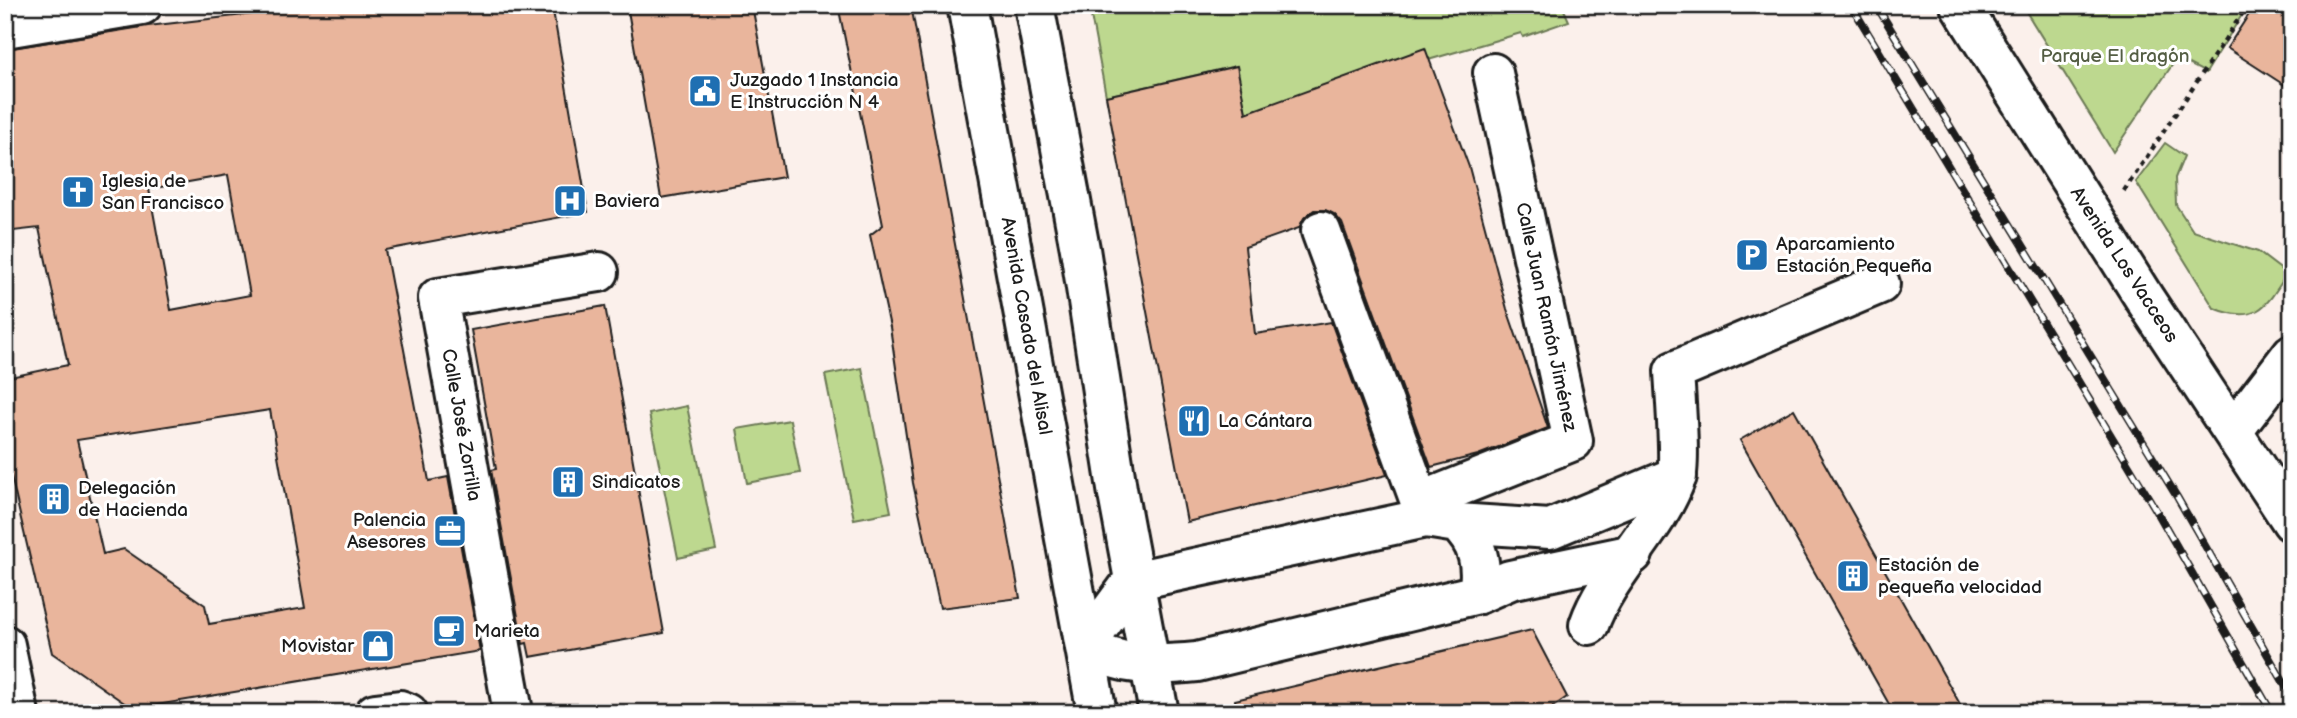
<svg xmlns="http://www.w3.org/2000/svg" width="2297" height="718" font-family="'Balsamiq Sans',sans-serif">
  <rect width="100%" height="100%" fill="#fbf0eb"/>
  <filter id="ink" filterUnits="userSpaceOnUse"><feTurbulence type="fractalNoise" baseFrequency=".0143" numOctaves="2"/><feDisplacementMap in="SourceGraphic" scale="14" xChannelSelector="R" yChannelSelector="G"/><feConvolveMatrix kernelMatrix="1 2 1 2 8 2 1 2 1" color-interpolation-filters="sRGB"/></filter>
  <g filter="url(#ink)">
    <g fill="#bdd88f" stroke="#6c7a56" stroke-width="2">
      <polygon points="1089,5 1562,5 1569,21 1523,37 1521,33 1246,113 1236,66 1106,96"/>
      <polygon points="2022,5 2248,5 2206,73 2177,58 2113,152"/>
      <path d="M2165,143l19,13 -9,22 1,27 17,26 65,21 29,22c-21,33 -31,51 -73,34l-78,-126z"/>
      <polygon points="862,368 891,512 854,519 825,375"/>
      <polygon points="687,406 716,550 678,558 649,414"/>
      <polygon points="790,420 800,473 747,483 737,429"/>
    </g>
    <g fill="#e9b59c" stroke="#1c1c1c" stroke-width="2" fill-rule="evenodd">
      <path d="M332,5h220l36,207 -203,38 44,231 19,-4 32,174 -347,58 -81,-56 -47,-203v-72l63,-13 -29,-137 -34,4v-183l143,-23zM228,175l22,120 -79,15 -22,-121zM270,410l35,198 -96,16 -4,-19 -81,-56 -21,5 -26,-114z"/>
      <polygon points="627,5 752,5 784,177 661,198"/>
      <polygon points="838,5 911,5 1020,598 940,608 913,483 890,327 870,235 883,225"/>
      <polygon points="2255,5 2292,5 2292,90 2227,48"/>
      <polygon points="1425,48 1469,167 1507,309 1548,428 1478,455 1431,467 1342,223 1334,214 1325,210 1314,210 1304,218 1299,228 1245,247 1255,334 1331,322 1387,475 1187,522 1106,96 1237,66 1246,113"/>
      <polygon points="605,306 664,633 530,657 527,643 523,644 491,470 496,469 471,330"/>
      <polygon points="1794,409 1965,713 1894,713 1740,440"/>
      <polygon points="1532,630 1567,697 1544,713 1236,713 1235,700"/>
    </g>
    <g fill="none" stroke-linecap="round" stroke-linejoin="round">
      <defs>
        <g id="minor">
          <polyline points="1960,5 2146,301 2292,522"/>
          <polyline points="5,28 142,5"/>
          <polyline points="1321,231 1426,518"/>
          <polyline points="2233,431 2292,354"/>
          <polyline points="1420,502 1573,441 1493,73"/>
          <path d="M1457,523c22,20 26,43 21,71l-281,68c-41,4 -76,5 -112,-16l48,-65 293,-63 31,5 93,6 127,-53"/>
          <polyline points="1478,594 1510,580 1633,554"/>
          <path d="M1589,625c17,-50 69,-96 87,-147 5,-15 -1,-87 -2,-107l206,-87"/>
          <polyline points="5,645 19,713"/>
          <polyline points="513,712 438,298 599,272"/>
          <polyline points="375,713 400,710 408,713"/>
        </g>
        <g id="major">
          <polyline points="967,5 1097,713"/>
          <polyline points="1034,5 1080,249 1117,489 1159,713"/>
        </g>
      </defs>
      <use href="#minor" stroke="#1c1c1c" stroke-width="44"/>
      <use href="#major" stroke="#1c1c1c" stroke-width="44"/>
      <polyline stroke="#1c1c1c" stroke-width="4.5" stroke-dasharray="5 5" stroke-linecap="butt" points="2124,191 2248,5"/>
      <use href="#minor" stroke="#fff" stroke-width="38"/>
      <use href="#major" stroke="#fff" stroke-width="38"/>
      <defs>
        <g id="rail">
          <polyline points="1851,5 2156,510 2272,713"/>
          <polyline points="1876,5 2177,497 2292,697"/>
        </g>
      </defs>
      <use href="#rail" stroke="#1c1c1c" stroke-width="8"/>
      <use href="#rail" stroke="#fff" stroke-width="5" stroke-dasharray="16" stroke-linecap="butt"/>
    </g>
  </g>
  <defs>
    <symbol id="civic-square" viewBox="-11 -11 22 22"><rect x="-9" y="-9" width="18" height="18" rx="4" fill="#1f6fb2" stroke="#fff"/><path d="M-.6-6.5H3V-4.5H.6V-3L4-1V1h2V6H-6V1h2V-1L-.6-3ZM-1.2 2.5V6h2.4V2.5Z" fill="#fff"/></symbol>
    <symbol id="church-square" viewBox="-11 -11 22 22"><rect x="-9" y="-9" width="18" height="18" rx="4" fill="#1f6fb2" stroke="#fff"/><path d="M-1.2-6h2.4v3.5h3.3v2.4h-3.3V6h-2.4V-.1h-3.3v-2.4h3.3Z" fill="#fff"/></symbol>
    <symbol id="hospital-square" viewBox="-11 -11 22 22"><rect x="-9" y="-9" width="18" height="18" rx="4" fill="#1f6fb2" stroke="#fff"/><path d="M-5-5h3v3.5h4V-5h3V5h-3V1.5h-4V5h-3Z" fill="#fff"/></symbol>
    <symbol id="parking-square" viewBox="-11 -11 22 22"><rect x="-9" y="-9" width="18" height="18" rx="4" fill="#1f6fb2" stroke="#fff"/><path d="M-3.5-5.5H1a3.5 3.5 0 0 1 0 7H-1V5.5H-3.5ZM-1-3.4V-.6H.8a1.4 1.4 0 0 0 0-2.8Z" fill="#fff"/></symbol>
    <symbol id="restaurant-square" viewBox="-11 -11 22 22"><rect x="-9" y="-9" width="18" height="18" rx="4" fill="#1f6fb2" stroke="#fff"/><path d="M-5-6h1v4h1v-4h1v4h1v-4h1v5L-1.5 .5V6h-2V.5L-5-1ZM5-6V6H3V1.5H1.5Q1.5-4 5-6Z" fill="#fff"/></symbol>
    <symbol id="building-square" viewBox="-11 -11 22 22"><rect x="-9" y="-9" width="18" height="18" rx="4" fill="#1f6fb2" stroke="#fff"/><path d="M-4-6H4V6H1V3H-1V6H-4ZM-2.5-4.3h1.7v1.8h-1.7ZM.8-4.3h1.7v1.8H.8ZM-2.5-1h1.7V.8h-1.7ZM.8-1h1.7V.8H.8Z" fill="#fff"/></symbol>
    <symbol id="office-square" viewBox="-11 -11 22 22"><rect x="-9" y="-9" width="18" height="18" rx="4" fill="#1f6fb2" stroke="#fff"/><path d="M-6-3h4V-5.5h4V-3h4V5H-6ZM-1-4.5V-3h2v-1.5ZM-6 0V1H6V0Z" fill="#fff"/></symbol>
    <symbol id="cafe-square" viewBox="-11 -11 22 22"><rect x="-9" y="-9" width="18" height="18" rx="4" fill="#1f6fb2" stroke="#fff"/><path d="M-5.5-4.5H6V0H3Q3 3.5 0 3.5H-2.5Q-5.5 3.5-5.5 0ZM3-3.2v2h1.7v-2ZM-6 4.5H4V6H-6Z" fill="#fff"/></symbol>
    <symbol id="shop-square" viewBox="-11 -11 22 22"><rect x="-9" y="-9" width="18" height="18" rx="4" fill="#1f6fb2" stroke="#fff"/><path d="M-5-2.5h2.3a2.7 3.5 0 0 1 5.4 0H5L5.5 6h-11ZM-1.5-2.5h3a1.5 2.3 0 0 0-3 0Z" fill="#fff"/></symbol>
  </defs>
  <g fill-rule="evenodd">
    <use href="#civic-square" x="686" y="72" width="38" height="38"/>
    <use href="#church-square" x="59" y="173" width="38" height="38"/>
    <use href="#hospital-square" x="551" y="182" width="38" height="38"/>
    <use href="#parking-square" x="1733" y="236" width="38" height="38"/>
    <use href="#restaurant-square" x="1175" y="402" width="38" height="38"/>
    <use href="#building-square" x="549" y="463" width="38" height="38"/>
    <use href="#building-square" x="35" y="480" width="38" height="38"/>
    <use href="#office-square" x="431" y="512" width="38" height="38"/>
    <use href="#building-square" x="1834" y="557" width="38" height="38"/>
    <use href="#cafe-square" x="430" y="612" width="38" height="38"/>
    <use href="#shop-square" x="359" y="627" width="38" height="38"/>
  </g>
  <g text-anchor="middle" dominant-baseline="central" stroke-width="6" stroke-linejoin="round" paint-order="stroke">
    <g font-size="19" fill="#545e44" stroke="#fff">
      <text x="2115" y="56">Parque El dragón</text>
    </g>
    <g font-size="19" fill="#1c1c1c" stroke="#fff" text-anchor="start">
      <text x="730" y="80">Juzgado 1 Instancia<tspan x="730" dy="22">E Instrucción N 4</tspan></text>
      <text x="102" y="181">Iglesia de<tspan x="102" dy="22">San Francisco</tspan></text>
      <text x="594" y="201">Baviera</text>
      <text x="1776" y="244">Aparcamiento<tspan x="1776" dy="22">Estación Pequeña</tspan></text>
      <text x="1218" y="421">La Cántara</text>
      <text x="592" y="482">Sindicatos</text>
      <text x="78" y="488">Delegación<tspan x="78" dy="22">de Hacienda</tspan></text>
      <text x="426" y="520" text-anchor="end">Palencia<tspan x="426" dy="22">Asesores</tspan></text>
      <text x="1878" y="565">Estación de<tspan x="1878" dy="22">pequeña velocidad</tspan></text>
      <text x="474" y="631">Marieta</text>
      <text x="354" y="646" text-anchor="end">Movistar</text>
    </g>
    <g font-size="19" fill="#1c1c1c" stroke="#fff">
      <text transform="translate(2124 265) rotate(57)">Avenida Los Vacceos</text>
      <text transform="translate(1546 317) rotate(78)">Calle Juan Ramón Jiménez</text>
      <text transform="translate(1026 326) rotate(80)">Avenida Casado del Alisal</text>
      <text transform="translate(461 425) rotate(80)">Calle José Zorrilla</text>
    </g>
  </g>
  <rect width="2297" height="718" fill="none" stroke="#fff" stroke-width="28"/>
  <rect x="14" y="14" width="2269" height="690" fill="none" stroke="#1c1c1c" stroke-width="2.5" filter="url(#ink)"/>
</svg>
